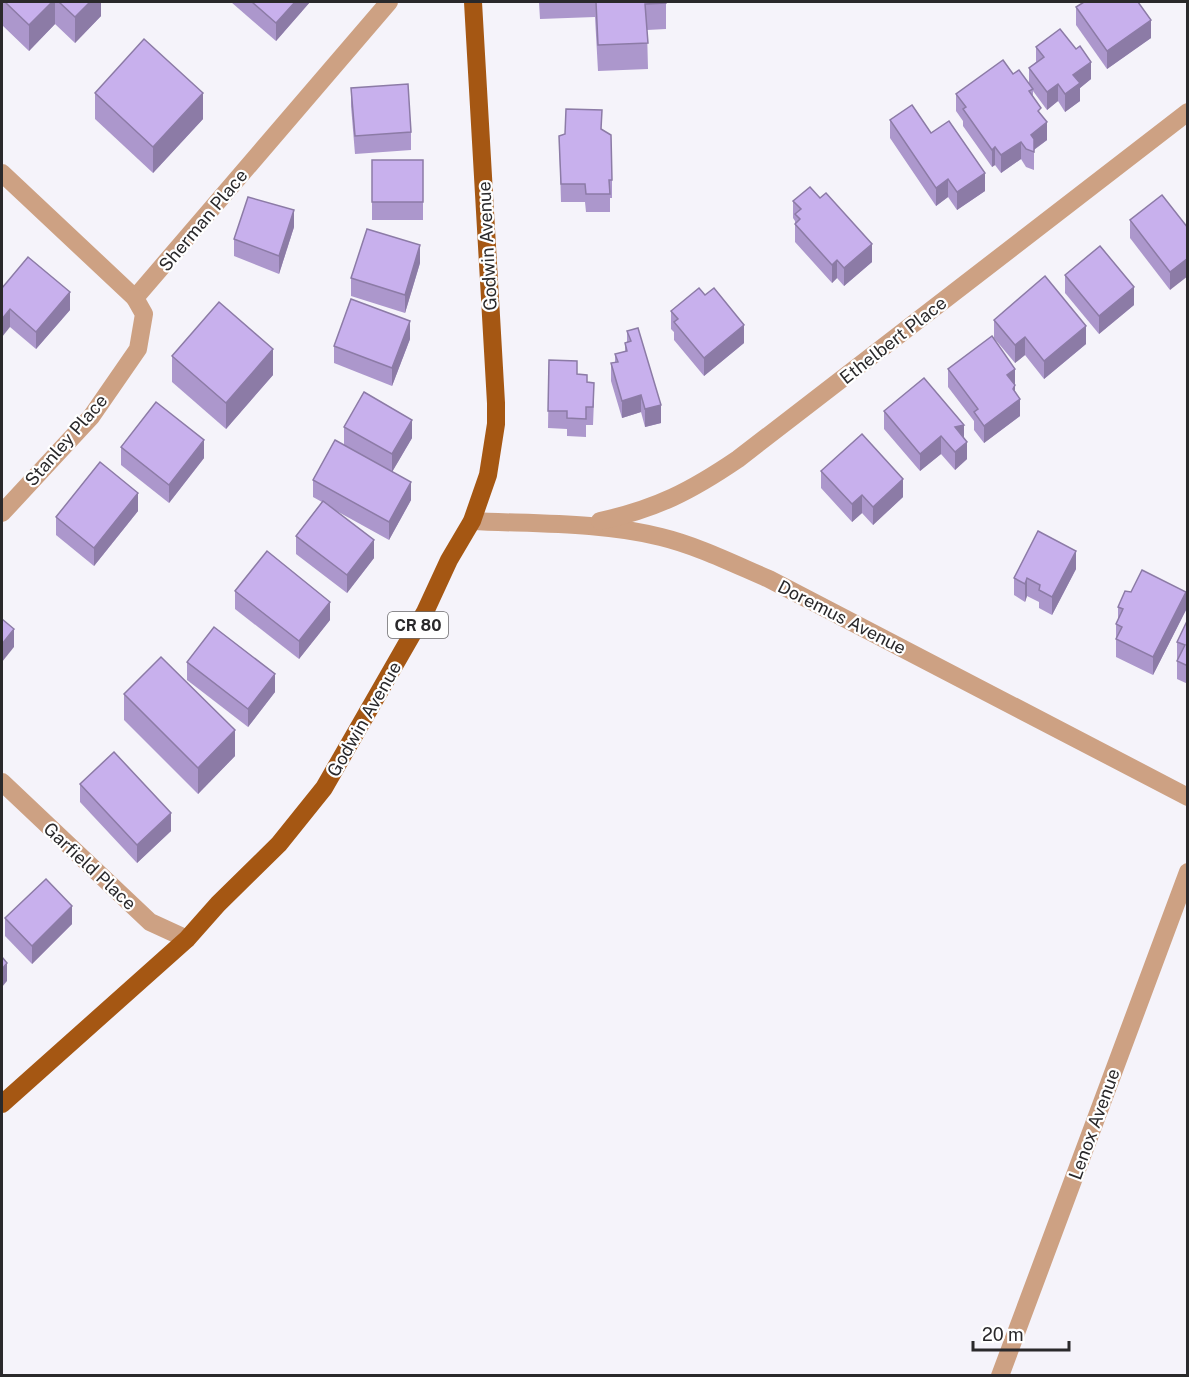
<svg xmlns="http://www.w3.org/2000/svg" width="1189" height="1377" font-family="'Public Sans',sans-serif">
  <rect width="100%" height="100%" fill="#f5f3fa"/>
  <g fill="none" stroke-linecap="round" stroke-linejoin="round">
    <g stroke="#cda183" stroke-width="18">
      <polyline points="2,173 135,298 389,2"/>
      <polyline points="2,513 91,417 138,349 144,314 135,298"/>
      <path d="M472,521c61,3 130,1 189,16 37,9 73,27 108,42l419,218"/>
      <path d="M600,521c56,-12 91,-30 138,-62l450,-347"/>
      <polyline points="2,782 150,922 187,939"/>
      <polyline points="1000,1376 1188,872"/>
    </g>
    <polyline stroke="#a55713" stroke-width="18" points="2,1104 187,939 218,904 279,844 324,788 425,612 449,560 472,521 488,475 496,424 496,403 473,2"/>
  </g>
  <g fill="#ac97cc">
    <polygon points="2,2 101,2 101,16 75,43 55,24 29,51 2,25"/>
    <polygon points="231,2 310,2 276,41"/>
    <polygon points="539,2 666,2 666,29 647,30 648,69 598,71 595,17 540,19"/>
    <polygon points="1076,7 1151,38 1107,69 1076,25"/>
    <polygon points="1036,47 1091,79 1080,88 1080,101 1065,112 1058,101 1047,110 1033,91 1033,96 1041,116 1047,140 1034,150 1034,170 1026,167 1021,159 1001,173 995,165 992,167 963,126 963,121 956,111 956,94 1013,74 1029,83 1029,68 1036,62"/>
    <polygon points="351,88 411,132 411,150 355,154 351,106"/>
    <polygon points="95,93 203,119 153,173 95,119"/>
    <polygon points="890,120 931,133 985,191 957,210 948,197 936,206 890,138"/>
    <polygon points="602,129 612,180 612,198 610,198 610,212 586,212 585,202 561,202 559,136"/>
    <rect x="372" y="160" width="51" height="60"/>
    <polygon points="793,201 872,262 844,286 837,278 832,283 795,242 795,221 793,218"/>
    <polygon points="1130,220 1188,228 1170,290 1130,238"/>
    <polygon points="294,227 279,274 234,256 234,239"/>
    <polygon points="420,263 405,313 351,296 351,278"/>
    <polygon points="1065,275 1134,305 1099,334 1065,293"/>
    <polygon points="2,288 70,310 36,349 10,327"/>
    <polygon points="705,295 744,343 704,376 674,340 674,332 671,329 671,311"/>
    <polygon points="994,320 1086,344 1044,379 1025,355 1015,363 994,338"/>
    <polygon points="627,331 661,423 645,427 641,412 622,418 611,381 611,363 615,362 615,354 625,352 625,343 627,342"/>
    <polygon points="410,339 392,386 334,363 334,346"/>
    <polygon points="172,356 273,375 226,429 172,382"/>
    <polygon points="549,360 577,374 587,382 594,400 593,425 586,425 586,437 567,436 567,429 548,428"/>
    <polygon points="948,369 1015,369 1015,392 1020,416 984,443 974,430 974,421 948,387"/>
    <polygon points="884,411 964,438 967,459 955,470 941,454 920,471 884,429"/>
    <polygon points="344,427 412,438 392,472 411,500 389,540 333,509 374,558 347,593 296,554 296,536 322,502 313,497 313,480 390,471 344,445"/>
    <polygon points="121,447 204,458 169,503 121,465"/>
    <polygon points="821,471 903,497 873,525 862,513 852,522 821,488"/>
    <polygon points="138,511 94,566 56,535 56,517"/>
    <polygon points="1076,569 1052,615 1039,608 1039,602 1027,596 1025,602 1014,595 1014,578"/>
    <polygon points="235,591 330,620 299,659 235,609"/>
    <polygon points="1118,607 1186,610 1153,675 1116,657 1116,624 1118,620"/>
    <polygon points="1188,619 1188,684 1177,679 1177,642"/>
    <polygon points="187,662 275,692 248,727 187,680"/>
    <polygon points="124,694 235,756 198,794 124,720"/>
    <polygon points="80,784 171,831 137,863 80,802"/>
    <polygon points="5,918 72,924 32,964 5,936"/>
  </g>
  <g fill="#8c7ba6">
    <polygon points="52,2 55,2 55,24 29,51 29,25"/>
    <polygon points="90,2 101,2 101,16 75,43 75,17"/>
    <polygon points="295,2 310,2 276,41 276,23"/>
    <polygon points="1151,20 1151,38 1107,69 1107,51"/>
    <polygon points="1091,62 1091,79 1080,88 1080,101 1065,112 1065,94 1073,75"/>
    <polygon points="1058,84 1058,101 1047,110 1047,92"/>
    <polygon points="203,93 203,119 153,173 153,147"/>
    <polygon points="1047,122 1047,140 1032,151 1031,135"/>
    <polygon points="1021,142 1021,159 1001,173 1001,155"/>
    <polygon points="995,147 995,165 992,167 992,150"/>
    <polygon points="985,173 985,191 957,210 957,192"/>
    <polygon points="948,179 948,197 936,206 936,188"/>
    <polygon points="294,210 294,227 279,274 279,256"/>
    <polygon points="872,244 872,262 844,286 844,268"/>
    <polygon points="420,245 420,263 405,313 405,295"/>
    <polygon points="1188,258 1188,276 1170,290 1170,272"/>
    <polygon points="837,260 837,278 832,283 832,265"/>
    <polygon points="1134,287 1134,305 1099,334 1099,316"/>
    <polygon points="70,292 70,310 36,349 36,332"/>
    <polygon points="10,309 10,327 2,337 2,319"/>
    <polygon points="410,321 410,339 392,386 392,368"/>
    <polygon points="744,325 744,343 704,376 704,358"/>
    <polygon points="1086,326 1086,344 1044,379 1044,361"/>
    <polygon points="1025,337 1025,355 1015,363 1015,345"/>
    <polygon points="273,349 273,375 226,429 226,403"/>
    <polygon points="1015,369 1015,402 1020,399 1020,416 984,443 984,426 1007,375"/>
    <polygon points="641,395 641,412 622,418 622,401"/>
    <polygon points="661,405 661,423 645,427 645,409"/>
    <polygon points="412,420 412,438 392,472 392,454"/>
    <polygon points="964,425 964,443 955,427"/>
    <polygon points="941,436 941,454 920,471 920,454"/>
    <polygon points="204,440 204,458 169,503 169,485"/>
    <polygon points="967,442 967,459 955,470 955,452"/>
    <polygon points="903,479 903,497 873,525 873,507"/>
    <polygon points="411,482 411,500 389,540 389,522"/>
    <polygon points="138,493 138,511 94,566 94,548"/>
    <polygon points="862,495 862,513 852,522 852,504"/>
    <polygon points="374,540 374,558 347,593 347,575"/>
    <polygon points="1076,551 1076,569 1052,615 1052,597"/>
    <polygon points="1027,578 1027,596 1025,602 1025,584"/>
    <polygon points="1186,592 1186,610 1153,675 1153,657"/>
    <polygon points="330,602 330,620 299,659 299,641"/>
    <polygon points="14,629 14,647 2,662 2,644"/>
    <polygon points="275,674 275,692 248,727 248,709"/>
    <polygon points="235,730 235,756 198,794 198,768"/>
    <polygon points="171,813 171,831 137,863 137,845"/>
    <polygon points="72,906 72,924 32,964 32,946"/>
    <polygon points="7,963 7,981 2,987 2,969"/>
  </g>
  <g fill="#c8b0ed" stroke="#8c7ba6" stroke-width="1.5">
    <polygon points="5,2 52,2 29,25"/>
    <polygon points="59,2 90,2 75,17"/>
    <polygon points="252,2 295,2 276,23"/>
    <polygon points="596,2 666,2 666,3 645,4 648,43 598,45"/>
    <polygon points="1084,2 1138,2 1151,20 1107,51 1076,7"/>
    <polygon points="1060,29 1076,49 1080,46 1091,62 1073,75 1080,83 1065,94 1058,84 1047,92 1029,68 1044,57 1036,47"/>
    <polygon points="144,39 203,93 153,147 95,93"/>
    <polygon points="1003,60 1013,74 1019,70 1033,89 1029,91 1041,108 1038,111 1047,122 1031,135 1034,139 1034,152 1026,149 1021,142 1001,155 995,147 992,150 963,109 966,107 956,94"/>
    <polygon points="408,84 411,132 355,136 351,88"/>
    <polygon points="912,105 931,133 949,121 985,173 957,192 948,179 936,188 890,120"/>
    <polygon points="566,109 602,110 601,129 611,135 612,180 609,180 610,194 586,194 585,184 561,184 559,136 565,134"/>
    <rect x="372" y="160" width="51" height="42"/>
    <polygon points="810,187 820,198 826,193 872,244 844,268 837,260 832,265 795,224 800,219 795,214 801,209 793,201"/>
    <polygon points="1162,195 1188,228 1188,258 1170,272 1130,220"/>
    <polygon points="248,197 294,210 279,256 234,239"/>
    <polygon points="367,229 420,245 405,295 351,278"/>
    <polygon points="1100,246 1134,287 1099,316 1065,275"/>
    <polygon points="28,257 70,292 36,332 10,309 2,319 2,288"/>
    <polygon points="1045,276 1086,326 1044,361 1025,337 1015,345 994,320"/>
    <polygon points="699,288 705,295 714,288 744,325 704,358 674,322 678,319 671,311"/>
    <polygon points="351,299 410,321 392,368 334,346"/>
    <polygon points="219,302 273,349 226,403 172,356"/>
    <polygon points="638,328 661,405 645,409 641,395 622,401 611,363 618,362 615,354 627,351 625,343 631,341 627,331"/>
    <polygon points="992,336 1015,369 1007,375 1015,385 1013,389 1020,399 984,426 974,412 978,409 948,369"/>
    <polygon points="549,360 577,361 577,374 587,375 587,382 594,383 593,407 586,407 586,419 567,418 567,411 548,411"/>
    <polygon points="924,378 964,425 955,427 967,442 955,452 941,436 920,454 884,411"/>
    <polygon points="364,392 412,420 392,454 344,427"/>
    <polygon points="156,402 204,440 169,485 121,447"/>
    <polygon points="862,434 903,479 873,507 862,495 852,504 821,471"/>
    <polygon points="335,440 411,482 389,522 313,480"/>
    <polygon points="100,462 138,493 94,548 56,517"/>
    <polygon points="323,501 374,540 347,575 296,536"/>
    <polygon points="1038,531 1076,551 1052,597 1039,590 1040,585 1027,578 1025,584 1014,578"/>
    <polygon points="267,551 330,602 299,641 235,591"/>
    <polygon points="1142,570 1186,592 1153,657 1116,639 1122,627 1116,624 1123,609 1118,607 1125,591 1131,592"/>
    <polygon points="2,619 14,629 2,644"/>
    <polygon points="1188,619 1188,666 1177,661 1185,645 1177,642"/>
    <polygon points="214,627 275,674 248,709 187,662"/>
    <polygon points="161,657 235,730 198,768 124,694"/>
    <polygon points="114,752 171,813 137,845 80,784"/>
    <polygon points="46,879 72,906 32,946 5,918"/>
    <polygon points="2,957 7,963 2,969"/>
  </g>
  <g text-anchor="middle" dominant-baseline="central" stroke-width="4.5" stroke-linejoin="round" paint-order="stroke">
    <rect fill="#fff" stroke="#6a696b" stroke-width="1.5" x="388" y="612" width="60" height="26" rx="4.5"/>
    <g font-size="16" font-weight="bold" fill="#2a292b">
      <text x="418" y="625">CR 80</text>
    </g>
    <g font-size="18" fill="#2a292b" stroke="#fff">
      <text transform="translate(203 220) rotate(-50)">Sherman Place</text>
      <text transform="translate(487 246) rotate(-93)">Godwin Avenue</text>
      <text transform="translate(893 340) rotate(-38)">Ethelbert Place</text>
      <text transform="translate(66 440) rotate(-49)">Stanley Place</text>
      <text transform="translate(842 617) rotate(27)">Doremus Avenue</text>
      <text transform="translate(364 719) rotate(-60)">Godwin Avenue</text>
      <text transform="translate(90 866) rotate(43)">Garfield Place</text>
      <text transform="translate(1094 1124) rotate(-70)">Lenox Avenue</text>
    </g>
  </g>
  <rect width="1189" height="1377" fill="none" stroke="#2a292b" stroke-width="6"/>
  <path d="M973 1341v9h96v-9" fill="none" stroke="#2a292b" stroke-width="3"/>
  <text x="982" y="1341" font-size="18" fill="#2a292b" stroke="#ffffff" stroke-width="4.5" paint-order="stroke">20 m</text>
</svg>
